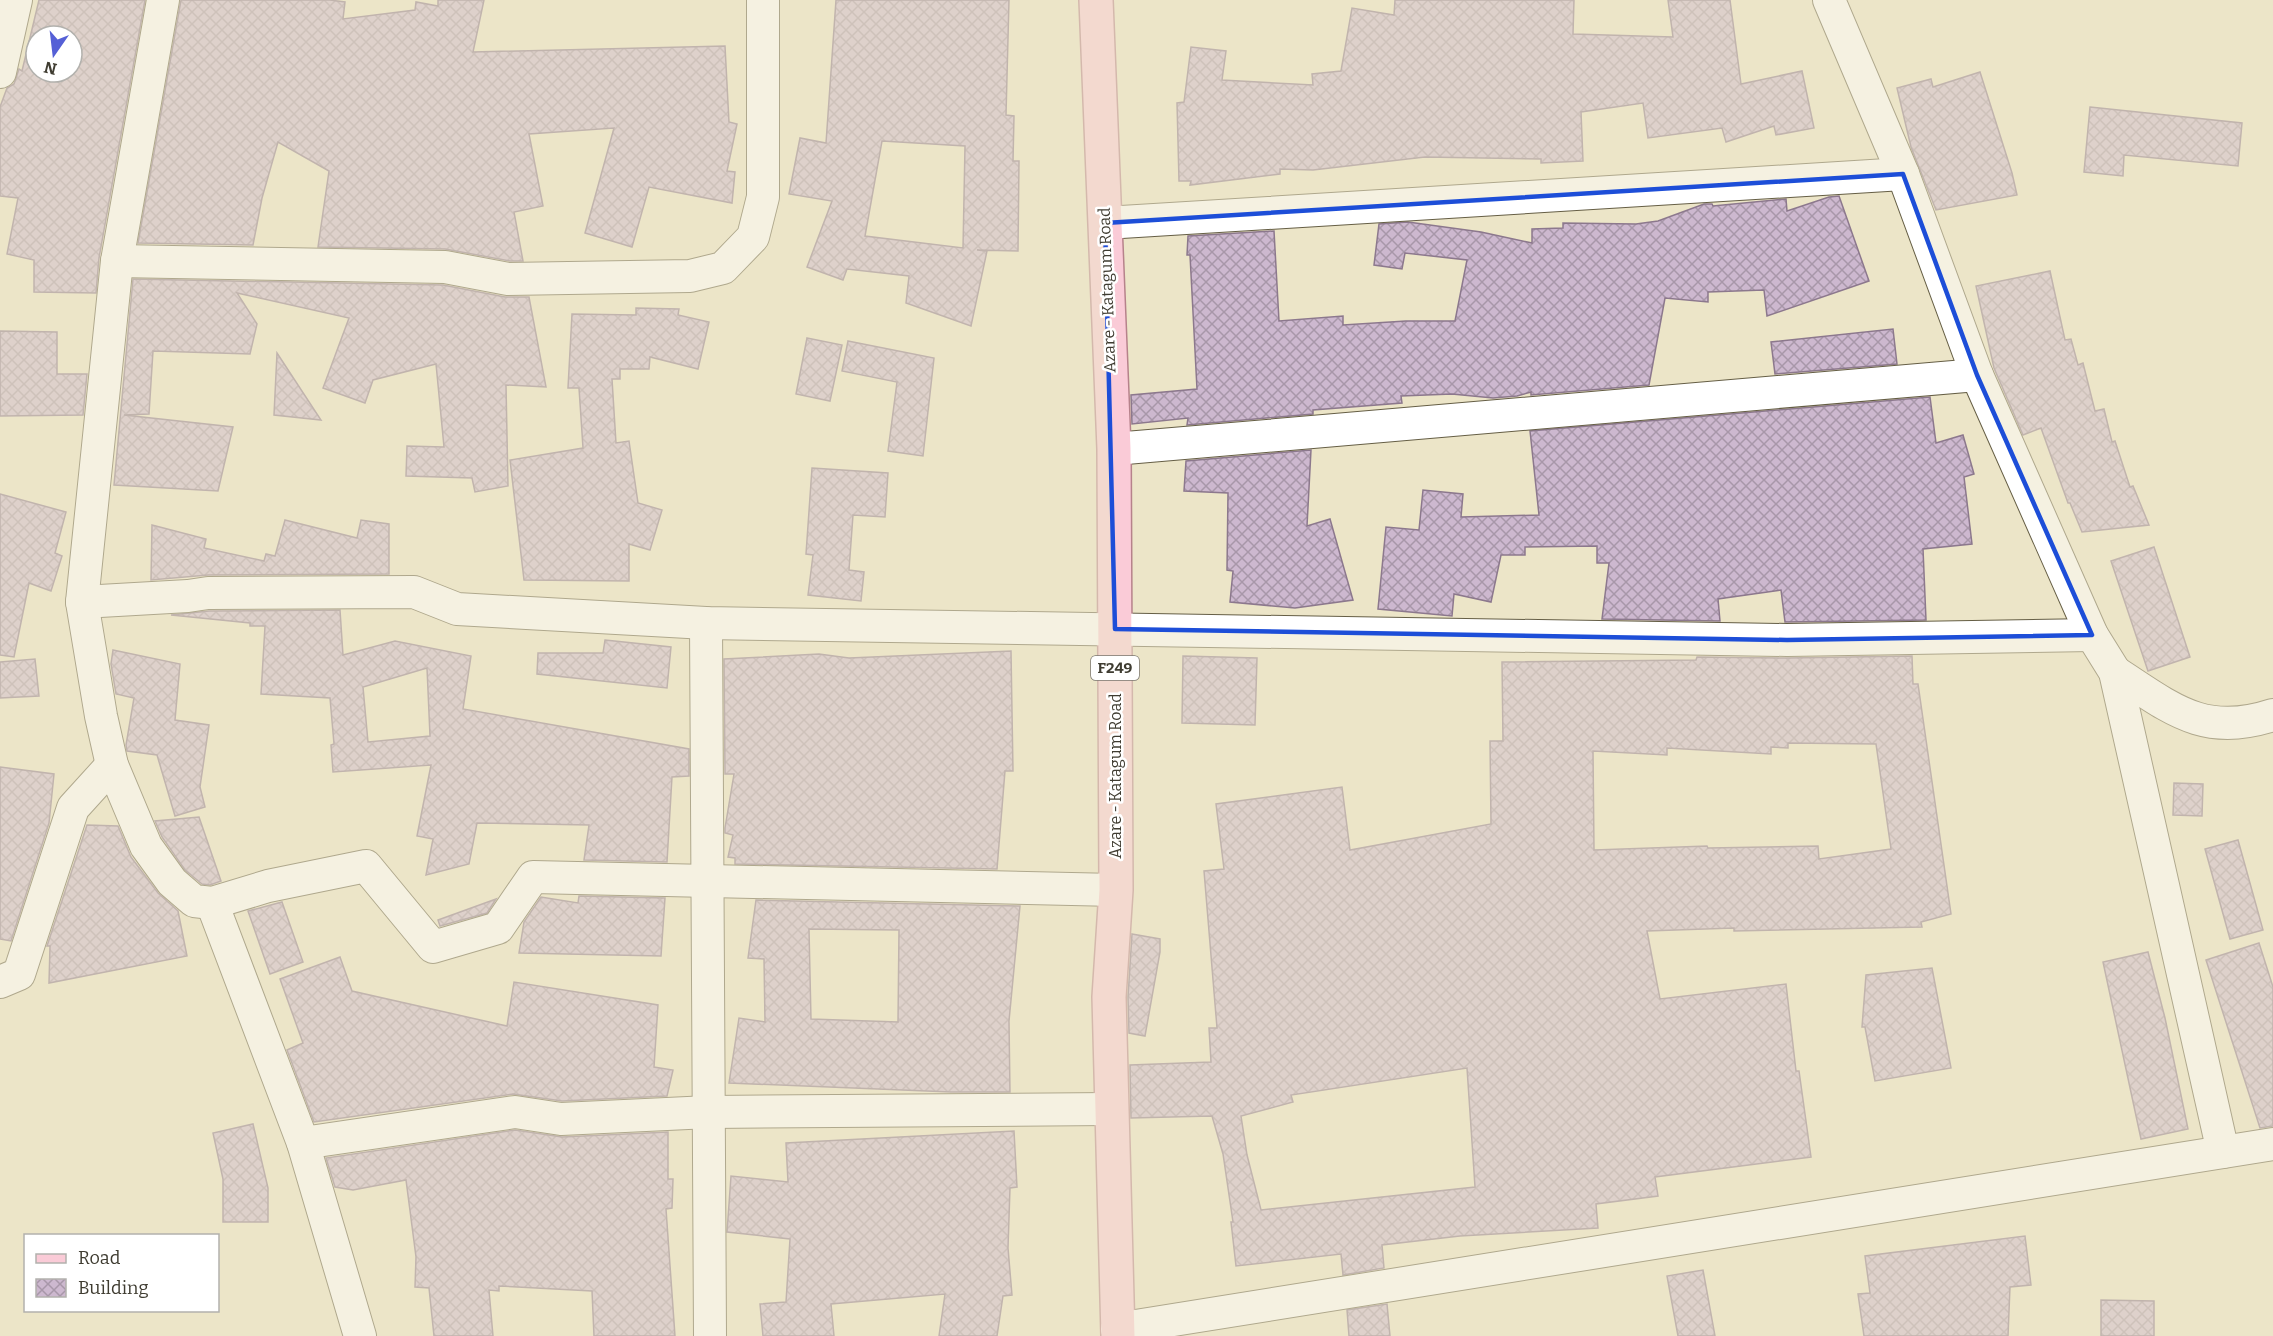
<svg xmlns="http://www.w3.org/2000/svg" width="2273" height="1336" font-family="Bitter,serif">
  <defs>
    <pattern id="building-cross-hatch" width="8" height="8" patternUnits="userSpaceOnUse" patternTransform="scale(1.5)"><rect width="8" height="8" fill="#cdb8cf"/><path d="M0 0l8 8M0 8l8-8" fill="none" stroke="#a897a9"/></pattern>
  </defs>
  <rect width="100%" height="100%" fill="#ece5c8"/>
  <g fill="url(#building-cross-hatch)" stroke="#8c788d" stroke-width="1.5" fill-rule="evenodd">
    <path d="M39,0h106l-46,258 -3,35 -62,-1v-32l-27,-6 11,-56 -18,-2v-89l7,-19 7,-4 5,-15 3,2zM36,36h36v36h-36z"/>
    <polygon points="181,0 330,0 345,2 343,19 415,10 416,2 438,6 438,0 484,0 473,52 725,46 729,122 737,124 727,171 735,172 732,203 649,187 632,247 585,233 614,128 529,134 543,206 514,212 523,261 510,261 445,249 318,247 329,171 278,142 262,198 253,245 138,243"/>
    <path d="M836,0h173l-3,115 8,1 -1,45h6l-1,90 -41,-1 10,1 -16,75 -65,-23 3,-27 -62,-7 -4,11 -36,-13 25,-66 -43,-7 11,-56 26,5zM882,141l83,5 -2,102 -98,-12z"/>
    <polygon points="1395,0 1574,0 1573,34 1673,37 1668,0 1730,0 1741,84 1802,71 1814,128 1776,135 1774,126 1726,142 1722,128 1648,138 1643,103 1581,112 1583,161 1541,163 1541,159 1425,157 1313,170 1280,169 1280,174 1190,185 1191,181 1179,181 1177,103 1184,102 1191,47 1226,51 1222,80 1313,85 1312,74 1341,71 1352,8 1394,15"/>
    <polygon points="1980,72 2012,173 2017,195 1936,210 1911,147 1897,88 1931,79 1933,87"/>
    <polygon points="2090,107 2242,123 2238,166 2124,155 2123,176 2084,172"/>
    <polygon points="1839,196 1869,281 1767,316 1764,290 1708,292 1708,302 1665,298 1649,385 1531,395 1531,392 1517,396 1493,398 1452,394 1401,396 1402,403 1313,410 1313,414 1187,425 1188,418 1132,424 1131,395 1197,389 1190,255 1187,255 1188,236 1274,231 1279,321 1343,316 1343,325 1406,321 1455,321 1467,260 1405,253 1402,269 1374,265 1379,224 1408,222 1481,232 1532,243 1532,229 1563,228 1563,223 1636,224 1658,221 1704,204 1712,204 1713,206 1786,199 1787,211 1829,197"/>
    <polygon points="2050,271 2065,340 2071,339 2078,365 2083,363 2095,411 2104,409 2112,442 2115,441 2130,487 2133,486 2149,525 2082,532 2070,503 2068,503 2041,428 2023,435 1994,368 1976,286"/>
    <polygon points="133,279 443,285 505,297 529,297 546,387 506,385 508,486 475,492 472,478 406,476 407,446 444,447 436,364 373,380 365,403 323,388 349,318 237,293 257,324 250,354 153,351 149,414 124,415 233,427 218,491 114,485"/>
    <polygon points="636,308 679,309 678,315 709,322 698,369 650,357 649,369 620,369 620,379 612,379 616,443 629,441 638,503 662,510 650,550 629,544 629,581 524,580 510,460 583,448 579,388 568,388 572,314 636,315"/>
    <polygon points="1893,329 1897,364 1775,374 1771,342"/>
    <polygon points="0,331 57,332 57,374 87,374 83,415 0,416"/>
    <polygon points="807,338 842,345 830,401 796,394"/>
    <polygon points="848,341 934,358 923,456 888,451 897,382 842,371"/>
    <polygon points="277,353 321,420 274,415"/>
    <polygon points="1930,397 1936,443 1963,435 1974,474 1964,477 1972,544 1923,549 1926,620 1785,622 1781,590 1718,599 1720,621 1602,619 1609,563 1597,563 1597,546 1525,547 1525,555 1501,555 1491,602 1454,594 1452,616 1378,609 1386,527 1419,530 1423,490 1463,494 1461,517 1539,515 1530,431"/>
    <polygon points="1311,450 1307,526 1330,519 1353,600 1295,608 1230,602 1233,571 1227,570 1228,493 1184,491 1186,461"/>
    <polygon points="812,468 888,473 885,517 853,515 849,570 864,572 861,601 808,595 813,555 806,554"/>
    <polygon points="0,494 66,512 55,553 62,556 51,591 29,583 14,657 0,655"/>
    <polygon points="285,520 357,538 361,520 389,524 389,574 208,575 151,580 152,525 206,539 204,548 264,561 266,554 275,556"/>
    <polygon points="2154,547 2190,657 2148,671 2111,561"/>
    <path d="M340,610l3,45 52,-14 76,15 -8,53 226,40v27l-17,1 -5,85 -83,-2 5,-35 -112,-2 -8,41 -43,11 7,-36 -16,-3 14,-71 -98,7 -2,-27 3,-1 -4,-46 -69,-4 4,-68h-15v-3l-79,-8 38,-4zM427,668l3,68 -62,6 -5,-55z"/>
    <polygon points="605,640 671,647 667,688 537,674 538,653 603,653"/>
    <polygon points="113,650 180,664 175,720 209,725 200,787 205,807 175,816 157,755 127,751 126,745 134,698 116,694 111,664"/>
    <polygon points="1011,651 1013,771 1005,771 997,869 735,864 735,858 728,857 733,835 725,833 725,828 734,774 725,774 724,659 819,654 849,658"/>
    <polygon points="1183,656 1257,658 1255,725 1182,723"/>
    <path d="M1912,656l1,28h5l33,230 -30,8 1,5 -188,4v-3l-87,3 13,68 126,-15 10,87h3l12,86 -156,20 3,19 -62,8 2,24 -138,8 -78,9 2,23 -41,7 -2,-21 -105,12 -5,-44h2l-10,-68 -11,-38 -81,2 -1,-53 81,-3 -2,-34h8l-13,-157 20,-2 -8,-65 126,-17 8,63 141,-26 -1,-83h13l-1,-79 194,-2 1,-3 90,1zM1788,743l88,1 15,105 -72,10 -1,-13 -110,2 -1,-2 -113,4 -1,-99 74,4v-7l104,6v-7l17,1zM1467,1068l8,119 -214,23 -14,-55 -6,-39 52,-14 -2,-7z"/>
    <polygon points="35,659 39,696 0,698 0,662"/>
    <polygon points="0,767 54,774 49,823 11,941 0,939"/>
    <polygon points="2174,783 2203,784 2202,816 2173,815"/>
    <polygon points="199,817 221,881 210,885 202,884 185,870 162,837 155,821"/>
    <polygon points="87,825 118,826 131,857 158,893 178,911 187,956 49,983 50,946 47,946"/>
    <polygon points="2238,840 2263,930 2230,939 2205,849"/>
    <polygon points="579,896 665,898 661,956 519,953 524,922 541,897 578,903"/>
    <polygon points="496,899 487,913 440,926 438,920"/>
    <path d="M756,900l264,6 -11,115 1,71h-59l-222,-9 10,-65 26,4 -1,-63 -16,-1zM809,929l90,1 -1,92 -87,-3z"/>
    <polygon points="282,902 303,962 270,974 248,911"/>
    <polygon points="1132,934 1160,939 1160,952 1145,1036 1129,1033 1128,997"/>
    <polygon points="2259,943 2273,987 2273,1126 2260,1128 2206,960"/>
    <polygon points="2148,952 2165,1018 2188,1129 2141,1139 2103,962"/>
    <polygon points="340,957 352,991 507,1026 514,982 658,1005 654,1067 673,1070 667,1096 562,1101 513,1094 314,1122 287,1050 303,1043 280,979"/>
    <polygon points="1932,968 1951,1068 1875,1081 1865,1027 1862,1027 1866,975"/>
    <polygon points="253,1124 268,1188 268,1222 223,1222 223,1179 213,1133"/>
    <polygon points="515,1130 562,1137 668,1132 668,1179 673,1179 672,1208 666,1209 675,1336 594,1336 592,1291 499,1286 499,1291 489,1290 493,1336 434,1336 429,1288 415,1287 416,1257 406,1180 353,1190 335,1187 326,1158"/>
    <polygon points="1014,1131 1017,1187 1010,1188 1008,1248 1012,1295 1003,1296 997,1336 939,1336 945,1294 831,1304 834,1336 763,1336 760,1304 786,1302 790,1239 727,1232 731,1176 788,1182 786,1143"/>
    <polygon points="2025,1236 2031,1285 2010,1287 2008,1336 1864,1336 1858,1294 1870,1293 1865,1256"/>
    <polygon points="1703,1270 1715,1336 1678,1336 1667,1276"/>
    <polygon points="2101,1300 2154,1301 2154,1336 2101,1336"/>
    <polygon points="1387,1304 1390,1336 1349,1336 1347,1310"/>
  </g>
  <g fill="none" stroke-linecap="round" stroke-linejoin="round">
    <defs>
      <g id="street">
        <polyline points="163,0 117,261 82,602 101,716 112,765 146,846 172,882 194,901 212,903 268,886 366,866 433,947 498,928 533,877 1116,890"/>
        <polyline points="1829,0 1903,174 1977,375 2092,635 2115,672 2223,1152"/>
        <polyline points="0,72 16,0"/>
        <polyline points="1105,223 1903,174"/>
        <polyline points="117,261 445,267 508,279 690,276 723,268 753,237 763,197 763,0"/>
        <polyline points="1114,449 1977,375"/>
        <polyline points="82,602 188,596 208,593 414,592 457,609 706,623 1787,640 2092,635"/>
        <polyline points="706,623 710,1336"/>
        <path d="M2115,672c56,36 88,66 158,43"/>
        <polyline points="212,903 303,1143 360,1336"/>
        <polyline points="0,982 19,974 73,808 112,765"/>
        <polyline points="303,1143 515,1112 561,1119 709,1112 1111,1109"/>
        <polyline points="1117,1329 2273,1144"/>
      </g>
      <polyline id="primary" points="1096,0 1114,449 1116,890 1109,997 1118,1336"/>
    </defs>
    <use href="#street" stroke="#655e45" stroke-width="34"/>
    <use href="#primary" stroke="#b6828b" stroke-width="36"/>
    <use href="#street" stroke="#fff" stroke-width="32"/>
    <use href="#primary" stroke="#facbd7" stroke-width="33"/>
  </g>
  <path d="M0 0H2273V1336H0ZM1903,174l74,201 115,260 -305,5 -672,-11 -10,-406z" fill="#ece5c8" fill-opacity=".55" fill-rule="evenodd"/>
  <path fill="none" stroke="#1d4ed8" stroke-width="4.5" stroke-linejoin="round" d="M1903,174l74,201 115,260 -305,5 -672,-11 -10,-406z"/>
  <g text-anchor="middle" dominant-baseline="central" stroke-width="5" stroke-linejoin="round" paint-order="stroke">
    <rect fill="#fff" stroke="#79766f" stroke-width="1.5" x="1091" y="656" width="48" height="24" rx="4.5"/>
    <g font-size="15" font-weight="bold" fill="#3f3c31">
      <text x="1115" y="668">F249</text>
    </g>
    <g font-size="16" fill="#3f3c31" stroke="#fff">
      <text transform="translate(1107 290) rotate(-92)">Azare - Katagum Road</text>
      <text transform="translate(1115 776) rotate(-90)">Azare - Katagum Road</text>
    </g>
  </g>
  <rect x="24" y="1234" width="195" height="78" fill="#ffffff" stroke="#b2b1ad" stroke-width="1.5"/>
  <rect x="36" y="1254" width="30" height="9" fill="#facbd7" stroke="#b2b1ad" stroke-width="1.5"/>
  <text x="78" y="1264" font-size="18" fill="#3f3c31">Road</text>
  <rect x="36" y="1279" width="30" height="18" fill="url(#building-cross-hatch)" stroke="#b2b1ad" stroke-width="1.5"/>
  <text x="78" y="1294" font-size="18" fill="#3f3c31">Building</text>
  <g transform="translate(54 54) rotate(194)"><circle r="28" fill="#ffffff" stroke="#b2b1ad" stroke-width="1.5"/>
  <path d="M0-4.5L10 22L0 15L-10 22Z" fill="#5560d6"/>
  <text y="-9" font-size="16" font-weight="bold" text-anchor="middle" fill="#3f3c31">N</text>
  </g>
</svg>
